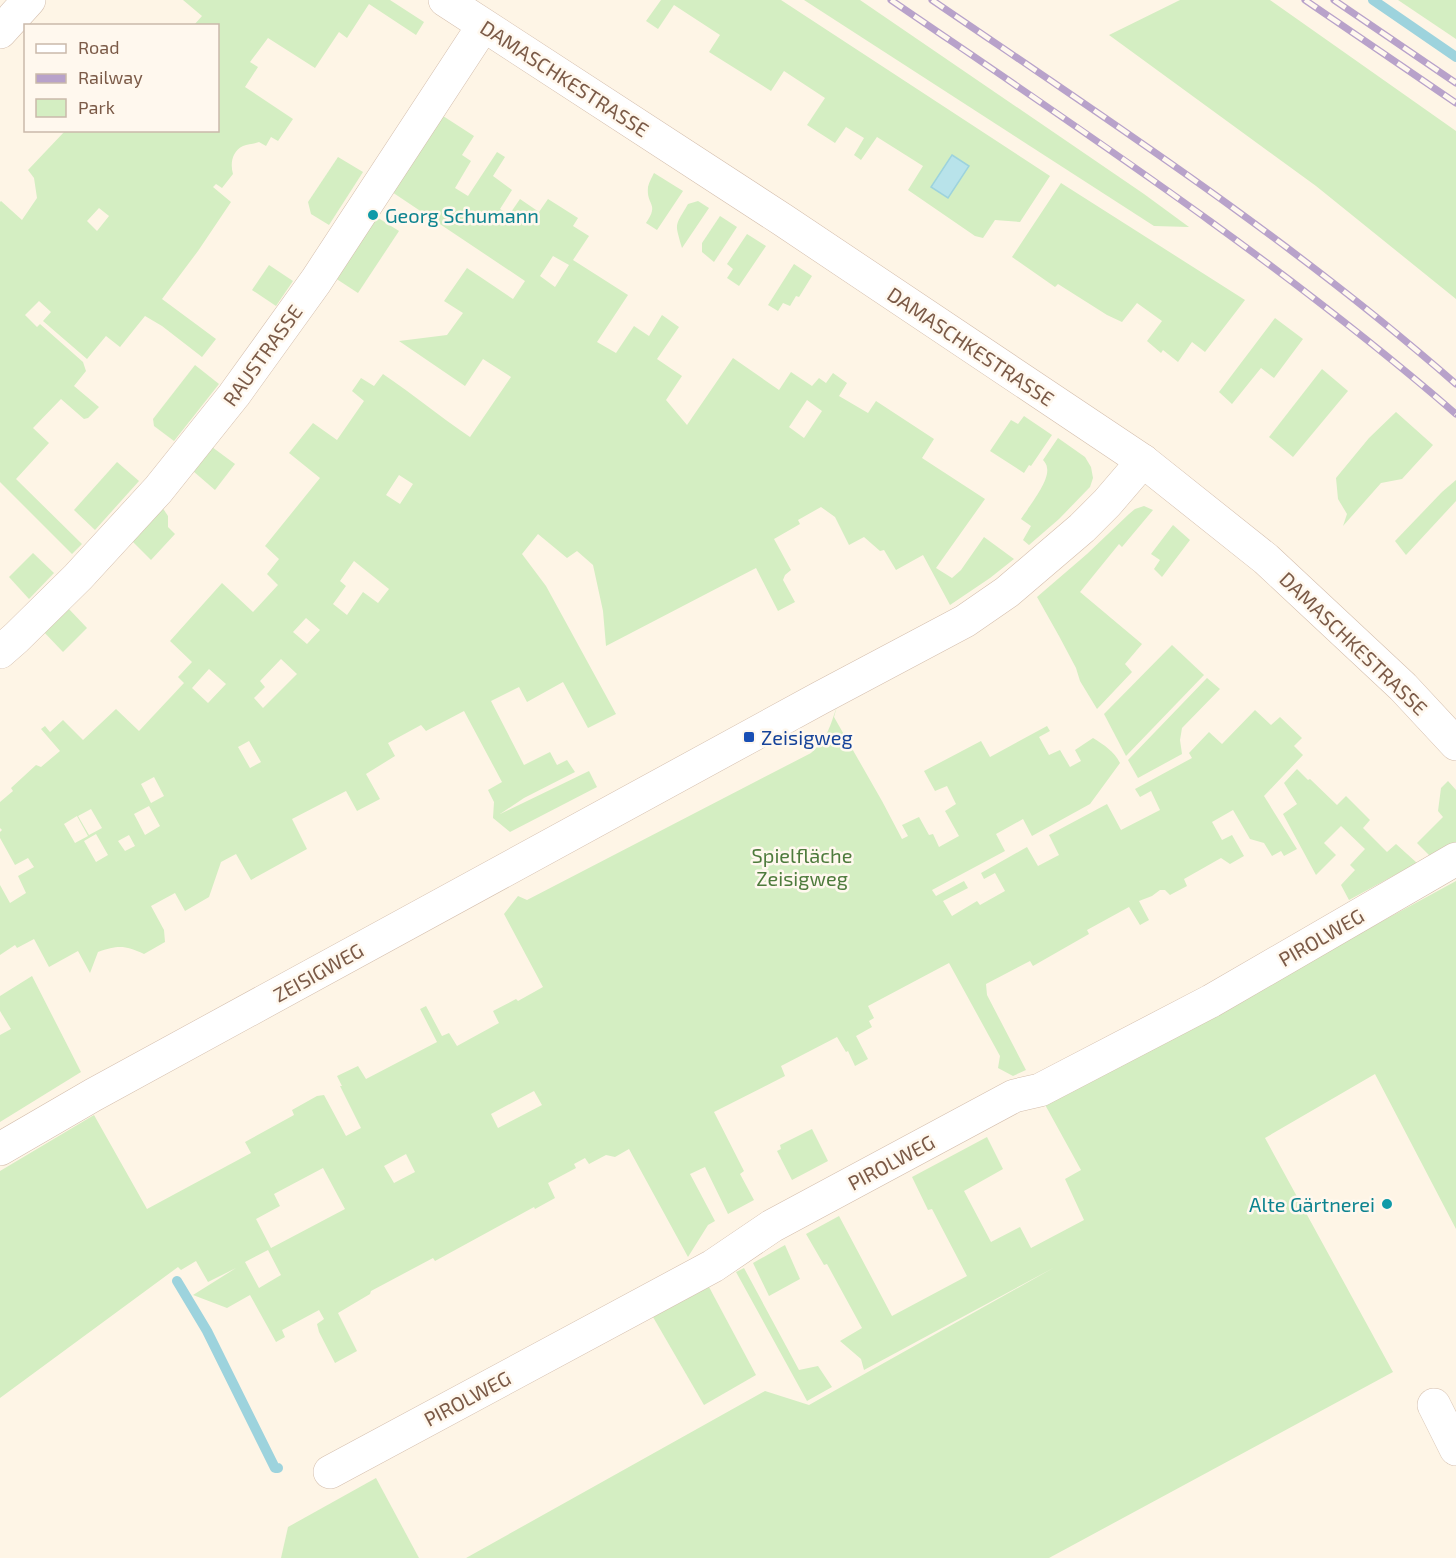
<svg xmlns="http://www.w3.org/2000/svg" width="1456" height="1558" font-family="'Exo 2',sans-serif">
  <rect width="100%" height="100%" fill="#fef5e6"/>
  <g fill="#d4eec2" fill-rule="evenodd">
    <path d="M183,0h207l34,22 -8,13 -47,-31 -22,34 -8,-6 -24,36 -47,-30 -18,24 8,5 -13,20 48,32 -15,22 -7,-4 -5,9 -7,-4c-5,2 -11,2 -16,4 -11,5 -13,18 -10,28l-11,14 -6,-4 -3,3 18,15 -33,49 -36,48 54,40 -14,18 -40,-31 -17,-10 -25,31 -14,-11 -19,23 -44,-38 8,-9 -12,-11 -14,14 12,12 3,-3 43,38 3,9 -12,15 25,21 -11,11 -4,1 -23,-20 -28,29 16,15 -33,36 66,65 -10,10 -72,-72v-280l1,-1 21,19 15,-22 -3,-20 -6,-8 37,-39 153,-1v-104l-24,-1 8,-9zM99,208l10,8 -12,15 -10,-10z"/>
    <polygon points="661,0 781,0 1050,176 1020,222 995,220 983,238 975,236 908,190 923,166 877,137 861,160 854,155 864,138 846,127 835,143 807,125 825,98 784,71 771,91 709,52 720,35 674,5 658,29 646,21"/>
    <polygon points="804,0 860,0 1144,194 1189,227 1154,226"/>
    <polygon points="1180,0 1270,0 1456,131 1456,299 1316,186 1109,35"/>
    <polygon points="1398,0 1456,0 1456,39"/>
    <path d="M440,114l34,22 -12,19 9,6 -16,27 13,8 29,-44 8,5 -12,19 19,14 -12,19 9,6 11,-16 19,13 9,-13 30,19 -5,8 16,10 -16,24 55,35 -31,47 19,11 18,-27 15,10 13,-21 17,12 -22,32 25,17 -16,24 21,25 46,-67 46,32 12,-18 21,14 7,-8 7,5 7,-10 14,10 -8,13 29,17 8,-12 58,38 -12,19 63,41 -49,69 16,10 9,-8 23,-33 30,22 -24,19 -40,27 -27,-50 -27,15 -12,-20 -4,1 -16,-14 -15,8 -14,-28 -14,-10 -23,13 2,4 -26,15 17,31 -6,5 -2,5 12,22 -17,9 -22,-43 -150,78 -3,-35 -10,-46 -16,-14 -10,7 -29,-24 -16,20 24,32 70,128 -28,14 -25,-46 -36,20 -8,-15 -28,14 33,64 26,-13 7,13 10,-5 8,12 -51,26 -24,16 89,-43 8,16 -87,45 -17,-14 1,-16 -6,-12 14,-8 -38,-71 -38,20 -5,-6 -33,18 7,13 -29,18 14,25 -23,12 -11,-20 -54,28 15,30 -56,31 -15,-26 -15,8 -12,35 -24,14 -10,-18 -24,13 13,24 1,12 -21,12c-19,-9 -26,-9 -46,-2l-8,21 -12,-22 -29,16 -15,-28 -17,9 -2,-3 -15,10v-70l10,18 16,-10 -8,-17 16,-9 -6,-9 -13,7 -15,-27v-6l2,-2 -2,-2v-26l13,-11 -2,-3 25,-23 5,2 19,-16 -19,-22 4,-3 5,6 13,-12 20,20 33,-31 23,22 45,-48 -6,-6 14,-15 -22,-21 52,-58 31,29 25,-27 -11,-11 12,-15 -14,-13 55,-68 -31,-25 24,-30 24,17 27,-39 -12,-10 9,-13 13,8 9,-12c30,20 57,43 87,63l41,-60 -28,-18 -18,27 -66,-45 48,-6 16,-22 -19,-12 23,-33 46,31 12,-18 -133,-89zM553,256l16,9 -14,22 -15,-11zM807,400l15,11 -18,27 -15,-11zM399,475l14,9 -13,20 -14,-9zM354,561l35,28 -11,14 -15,-11 -16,23 -14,-11 13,-18 -6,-5zM306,618l14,12 -13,14 -14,-12zM281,659l16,15 -34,34 -9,-10 11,-11 -5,-6zM209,669l17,15 -18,19 -16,-15zM249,741l12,21 -11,6 -12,-21zM154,777l10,19 -13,7 -10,-19zM149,806l11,20 -15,9 -11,-21zM91,809l11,19 -13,7 -11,-19zM77,816l11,20 -13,7 -11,-19zM96,834l12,21 -12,7 -12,-21zM129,835l6,11 -10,5 -7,-10z"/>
    <polygon points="338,157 363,172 329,225 311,214 308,202"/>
    <path d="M654,173l29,18 -26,39 -11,-7c14,-20 0,-17 2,-36 1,-5 4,-10 6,-14z"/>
    <polygon points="1061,183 1245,300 1205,352 1192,342 1178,362 1163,350 1161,353 1147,341 1162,321 1137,303 1122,322 1107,315 1058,284 1055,287 1012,257"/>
    <path d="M698,201l11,7 -27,40c-7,-26 -8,-20 6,-44z"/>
    <polygon points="375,216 399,231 358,293 335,278"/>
    <polygon points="720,216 737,227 714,262 702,252 702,243"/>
    <polygon points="747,234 766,246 739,286 727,278 733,269 727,264"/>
    <polygon points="794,264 812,276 799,297 796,296 790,306 783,303 778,311 768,305"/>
    <polygon points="269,265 293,281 276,306 252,290"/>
    <polygon points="1275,318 1303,339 1274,378 1261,368 1232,404 1219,392"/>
    <polygon points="195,365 219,384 174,441 154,426 153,419"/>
    <polygon points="1322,369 1348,391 1293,457 1269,437"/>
    <polygon points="1396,412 1433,445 1402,479 1381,483 1343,526 1347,514 1338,499 1336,478 1369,438"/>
    <polygon points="1024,416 1052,435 1031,466 1029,465 1024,473 990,451 1011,420 1018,424"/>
    <path d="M1058,438l27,19 6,10 2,11 -3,9 -31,32 -30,26 -6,-5 8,-14 -10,-7c7,-11 29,-38 26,-51 0,-3 -2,-6 -4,-8z"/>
    <polygon points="212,447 235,464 215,490 193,471"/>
    <polygon points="117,462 139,481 95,530 74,510"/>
    <polygon points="1456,480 1456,501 1406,555 1395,541 1442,492"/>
    <polygon points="1144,506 1153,510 1122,547 1119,544 1080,592 1142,644 1125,664 1132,672 1097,709 1080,681 1076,668 1059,636 1037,597 1087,554 1129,514 1135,509"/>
    <polygon points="162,507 168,516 168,527 175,534 151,560 132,541"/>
    <polygon points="1173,525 1190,540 1162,577 1154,569 1160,560 1151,554"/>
    <polygon points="33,553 54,573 29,599 9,577"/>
    <polygon points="67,607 87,628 63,652 42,630"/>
    <polygon points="1172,645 1204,675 1126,756 1104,714"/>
    <polygon points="1207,678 1220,689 1182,728 1180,740 1182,754 1138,778 1128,760"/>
    <path d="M837,706l-3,11 48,84 20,38 6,-3 -6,-11 17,-8 10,18 4,-1 6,13 20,-11 -14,-25 11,-7 -9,-18 -12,5 -11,-20 57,-30 9,16 57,-31 3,5 -11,6 10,18 11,-5 10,17 11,-6 -6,-11 18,-12c11,7 21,13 27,25l-30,41 -58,32 -9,-17 -27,15 9,17 -73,39 4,6 28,-15 4,7 -25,13 9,15 25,-15 3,4 25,-14 -10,-18 -11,6 -3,-6 46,-26 11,19 21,-11 -10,-20 58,-31 14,26 39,-20 -9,-19 -11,6 -5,-8 57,-31 -3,-5 20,-21 13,12 33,-34 16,15 9,-8 22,21 -8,8 9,9 -39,41 33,53 -13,7 -3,-5 -9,5 -8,-13 -14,-4 -17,-29 -21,12 10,18 10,-5 12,21 -14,8 -9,-6 -37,21 3,7 -17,9 -5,-5h-5l-8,6 -13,5 10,19 -9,5 -11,-18 -42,23 2,4 -56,32 -3,-5 -44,23 1,11 39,75 -13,6 -15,-8 2,-12 -51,-93 -81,43 6,12 -5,3 3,6 -16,9 12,23 -13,7 -7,-15 -2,1 -9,-15 -56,29 4,10 -71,36 30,59 -4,3 14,26 -26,14 -23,-47 -15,7 25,47 -7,4 -20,32 -59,-108 -14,8 -9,-2 -17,9 -4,-6 -11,6 2,4 -28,15 7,15 -20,11 -1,-2 -99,54 -2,-3 -62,33 -1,3 -32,19 19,38 -22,12 -16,-31 -2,-8 7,-5 -5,-9 -37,20 3,7 -9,5 -26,-47 -23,13 -34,-13 43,-27 -28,14 -12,-21 -15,9 -3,-3 -178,131v-227l94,-56 53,94 104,-56 -6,-11 49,-27 -2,-5 25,-14 7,-1 22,41 15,-8 -21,-42h2l-5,-10 21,-10 8,13 71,-37 -17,-33 6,-3 16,30 7,-3 8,13 42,-23 -6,-12 23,-12 2,2 25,-14 -39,-73 14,-18 9,4 284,-147c17,-15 19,-27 26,-47zM534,1091l8,14 -44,23 -7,-14zM406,1154l9,18 -21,11 -10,-17zM323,1168l22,41 -74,39 -15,-29 24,-13 -6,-12zM268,1250l13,25 -22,13 -14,-26z"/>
    <polygon points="1297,769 1308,780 1310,779 1337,805 1346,796 1370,820 1363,828 1387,852 1396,844 1417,863 1349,900 1341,885 1355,870 1350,865 1365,849 1341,826 1324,843 1336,855 1316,875 1283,814 1297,804 1284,783"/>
    <polygon points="1448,781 1456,790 1456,842 1430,856 1417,843 1443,817 1438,811 1441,788"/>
    <polygon points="1456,881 1456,1229 1375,1074 1265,1138 1393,1372 1049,1558 466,1558 765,1391 809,1405 1055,1267 864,1370 861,1359 840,1341 862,1328 827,1264 824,1265 806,1234 839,1216 892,1316 967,1276 932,1209 928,1210 912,1177 987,1137 1003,1169 964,1191 991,1242 1020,1227 1031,1248 1084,1220 1065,1179 1081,1170 1043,1101 1210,1015"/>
    <polygon points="32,976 81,1072 0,1122 0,1035 11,1029 0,1011 0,996"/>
    <polygon points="812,1129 828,1161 792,1180 777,1151 781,1149 780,1145"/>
    <polygon points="785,1245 800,1279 769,1296 753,1263"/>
    <polygon points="744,1268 799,1370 818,1366 832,1387 807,1401 736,1272"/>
    <polygon points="709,1287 756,1375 704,1405 653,1317"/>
    <polygon points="376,1478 419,1558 281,1558 288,1527"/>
  </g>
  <polygon fill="#b8e3ea" stroke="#9dd3dd" stroke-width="1.5" points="952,155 969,166 948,198 931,187"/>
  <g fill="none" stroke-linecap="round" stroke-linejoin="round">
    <g stroke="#9dd3dd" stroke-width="10">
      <polyline points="1373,0 1456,57"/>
      <polyline points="177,1281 207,1331 275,1468 278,1468"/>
    </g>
    <defs>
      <g id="minor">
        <polyline points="445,0 783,220 1143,461 1266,559 1403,687 1456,744"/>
        <polyline points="0,32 29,0"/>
        <polyline points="0,652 16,638 78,577 158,490 234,395 316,281 483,26"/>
        <polyline points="0,1149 93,1095 820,698 965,621 1007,592 1082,528 1107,503 1143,461"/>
        <polyline points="1434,1405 1456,1449"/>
        <polyline points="330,1472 713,1266 772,1226 1014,1096 1040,1090 1211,1001 1456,859"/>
      </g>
    </defs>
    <use href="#minor" stroke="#d4bead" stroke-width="34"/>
    <use href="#minor" stroke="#fff" stroke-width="33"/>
    <defs>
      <g id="rail">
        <path d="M891,0c193,132 388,261 565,414"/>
        <path d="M932,0c179,122 361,241 524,384"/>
        <polyline points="1305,0 1456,103"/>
        <polyline points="1334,0 1456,83"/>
      </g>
    </defs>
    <use href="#rail" stroke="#b8a2ca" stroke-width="7"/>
    <use href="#rail" stroke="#fff8ee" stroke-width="4.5" stroke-dasharray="14" stroke-linecap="butt"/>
  </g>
  <g fill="#0f9aa8" stroke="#fff8ee" stroke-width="2">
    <circle cx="373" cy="215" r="6"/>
    <circle cx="1387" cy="1204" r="6"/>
  </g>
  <rect fill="#1a4fb4" stroke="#fff8ee" stroke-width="2" x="743" y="731" width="12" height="12" rx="3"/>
  <g text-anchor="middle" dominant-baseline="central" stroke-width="5" stroke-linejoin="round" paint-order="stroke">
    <g font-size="20" fill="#7b5a47" stroke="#fff8ee">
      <text transform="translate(565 78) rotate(33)">DAMASCHKESTRASSE</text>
      <text transform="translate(971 346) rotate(34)">DAMASCHKESTRASSE</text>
      <text transform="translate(262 355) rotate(-54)">RAUSTRASSE</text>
      <text transform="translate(1354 643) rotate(44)">DAMASCHKESTRASSE</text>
      <text transform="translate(1321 937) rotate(-30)">PIROLWEG</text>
      <text transform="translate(318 972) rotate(-29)">ZEISIGWEG</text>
      <text transform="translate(891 1162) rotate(-28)">PIROLWEG</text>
      <text transform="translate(467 1398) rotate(-28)">PIROLWEG</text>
    </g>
    <g font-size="20" fill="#0d838f" stroke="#fff8ee" text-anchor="start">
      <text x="385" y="215">Georg Schumann</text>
      <text x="1375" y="1204" text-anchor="end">Alte Gärtnerei</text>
    </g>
    <g font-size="20" fill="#164399" stroke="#fff8ee" text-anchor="start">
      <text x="761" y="737">Zeisigweg</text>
    </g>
    <g font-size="20" fill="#4e7b3c" stroke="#fff8ee">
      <text x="802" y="855">Spielfläche<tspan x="802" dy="23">Zeisigweg</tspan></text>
    </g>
  </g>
  <rect x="24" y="24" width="195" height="108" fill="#fff8ee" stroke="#cab9ab" stroke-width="1.5"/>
  <rect x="36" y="44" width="30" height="9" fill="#ffffff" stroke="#cab9ab" stroke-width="1.5"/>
  <text x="78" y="54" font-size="18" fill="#7b5a47">Road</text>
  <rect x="36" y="74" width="30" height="9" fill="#b8a2ca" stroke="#cab9ab" stroke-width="1.5"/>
  <text x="78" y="84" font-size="18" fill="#7b5a47">Railway</text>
  <rect x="36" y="99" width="30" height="18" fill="#d4eec2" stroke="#cab9ab" stroke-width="1.5"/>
  <text x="78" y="114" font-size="18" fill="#7b5a47">Park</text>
</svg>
